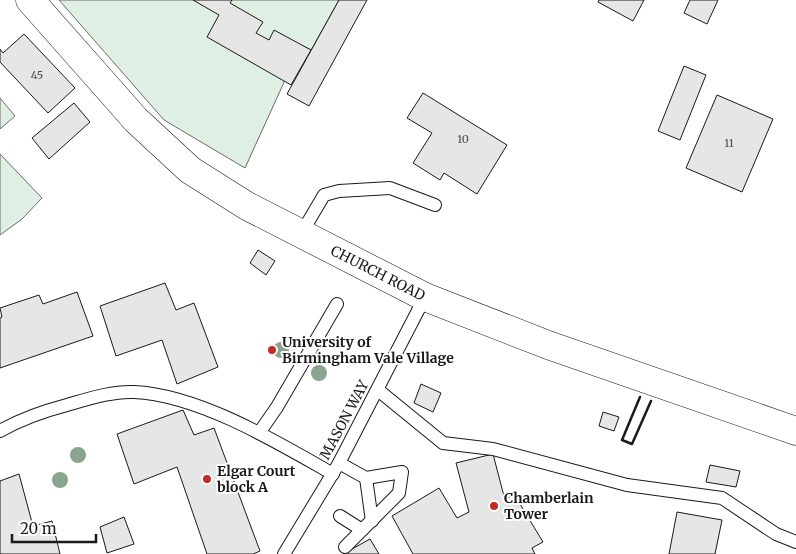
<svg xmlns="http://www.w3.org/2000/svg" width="796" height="554" font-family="Merriweather,serif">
  <rect width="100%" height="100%" fill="#fff"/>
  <g fill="#e0efe3" stroke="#6a6a6a">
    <polygon points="59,0 339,0 311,50 301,45 245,168 164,120"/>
    <polygon points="0,98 15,116 0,129"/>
    <polygon points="0,154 42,198 22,219 0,235"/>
  </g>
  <g fill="#e6e6e6" stroke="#1a1a1a">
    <polygon points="193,0 232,0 230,3 263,22 256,33 269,40 274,30 311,50 291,85 207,37 219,15"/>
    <polygon points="339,0 367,0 309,106 287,94"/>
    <polygon points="599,0 644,0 633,21 598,2"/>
    <polygon points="690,0 718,0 707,24 684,13"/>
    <polygon points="24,34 75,88 48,113 0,62 0,49 3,53"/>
    <polygon points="684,66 706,75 680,140 658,131"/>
    <polygon points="423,93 507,145 477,194 444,173 440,180 413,163 432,133 407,118"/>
    <polygon points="717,95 773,119 742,192 686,168"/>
    <polygon points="74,103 90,122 49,159 32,138"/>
    <polygon points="258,250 275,261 266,275 250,263"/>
    <polygon points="165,283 176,310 194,303 218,367 177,384 162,340 116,356 100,306"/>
    <polygon points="77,292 93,336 0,368 0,318 2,317 0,308 39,295 43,304"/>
    <polygon points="421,384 441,393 433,412 414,403"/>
    <polygon points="183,410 194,435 214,428 260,551 253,554 207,554 177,467 134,484 117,434"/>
    <polygon points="603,412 619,417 614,431 599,426"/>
    <polygon points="493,454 505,500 514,494 543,542 532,548 535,554 413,554 392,516 439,488 457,518 469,512 456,463"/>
    <polygon points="710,465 740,471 736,487 706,482"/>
    <polygon points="19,474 33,526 52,521 60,554 0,554 0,481"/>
    <polygon points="677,512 722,520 715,554 669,554"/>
    <polygon points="124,517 134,544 107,553 100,527"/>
    <polygon points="370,539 379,554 343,554"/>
  </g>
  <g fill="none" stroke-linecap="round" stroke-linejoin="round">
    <defs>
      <g id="lane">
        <polyline points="301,234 324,195 339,191 390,188 435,205"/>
        <polyline points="378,390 443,443 493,449 627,485 722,498 776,534 796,542"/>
        <path d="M0,431c21,-12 44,-20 67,-26 21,-6 45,-14 67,-13 65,3 143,50 199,82"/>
        <polyline points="259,433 277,407 337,304"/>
        <polyline points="339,463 366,478 402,472 399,493 345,547"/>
        <polyline points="366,478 372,521"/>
        <polyline points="340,516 362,530"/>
        <polyline points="284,554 339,463 425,297"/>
      </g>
      <polyline id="secondary" points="30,0 136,120 190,170 247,206 425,297 548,345 796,431"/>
    </defs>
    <use href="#lane" stroke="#1a1a1a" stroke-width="14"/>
    <use href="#secondary" stroke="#1a1a1a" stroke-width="29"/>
    <use href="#lane" stroke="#fff" stroke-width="12"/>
    <use href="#secondary" stroke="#fff" stroke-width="28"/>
    <polyline stroke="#1a1a1a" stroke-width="2.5" points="640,397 622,440 632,444 651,401"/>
  </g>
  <g fill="#8aa48f">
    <circle cx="281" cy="350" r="8"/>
    <circle cx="319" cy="373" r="8"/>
    <circle cx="78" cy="455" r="8"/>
    <circle cx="60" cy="480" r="8"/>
  </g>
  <g fill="#c62828" stroke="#fff" stroke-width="2">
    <circle cx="272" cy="350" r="5"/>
    <circle cx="207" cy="479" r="5"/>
    <circle cx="494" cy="506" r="5"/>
  </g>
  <g text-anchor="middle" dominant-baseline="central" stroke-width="4" stroke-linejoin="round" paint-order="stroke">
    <g font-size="11" fill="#4d4d4d">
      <text x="37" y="75">45</text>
      <text x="463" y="139">10</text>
      <text x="729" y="143">11</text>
    </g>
    <g font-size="14" fill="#1a1a1a" stroke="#fff">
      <text transform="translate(378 273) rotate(27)">CHURCH ROAD</text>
      <text transform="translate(344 420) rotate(-62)">MASON WAY</text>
    </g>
    <g font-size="14" font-weight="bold" fill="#1a1a1a" stroke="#fff" text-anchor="start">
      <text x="282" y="342">University of<tspan x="282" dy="16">Birmingham Vale Village</tspan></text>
      <text x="217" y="471">Elgar Court<tspan x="217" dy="16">block A</tspan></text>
      <text x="504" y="498">Chamberlain<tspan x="504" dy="16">Tower</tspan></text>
    </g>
  </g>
  <path d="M12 534v8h84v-8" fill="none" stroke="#1a1a1a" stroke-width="2.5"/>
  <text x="20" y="534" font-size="15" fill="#1a1a1a" stroke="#ffffff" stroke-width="4" paint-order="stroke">20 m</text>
</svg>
